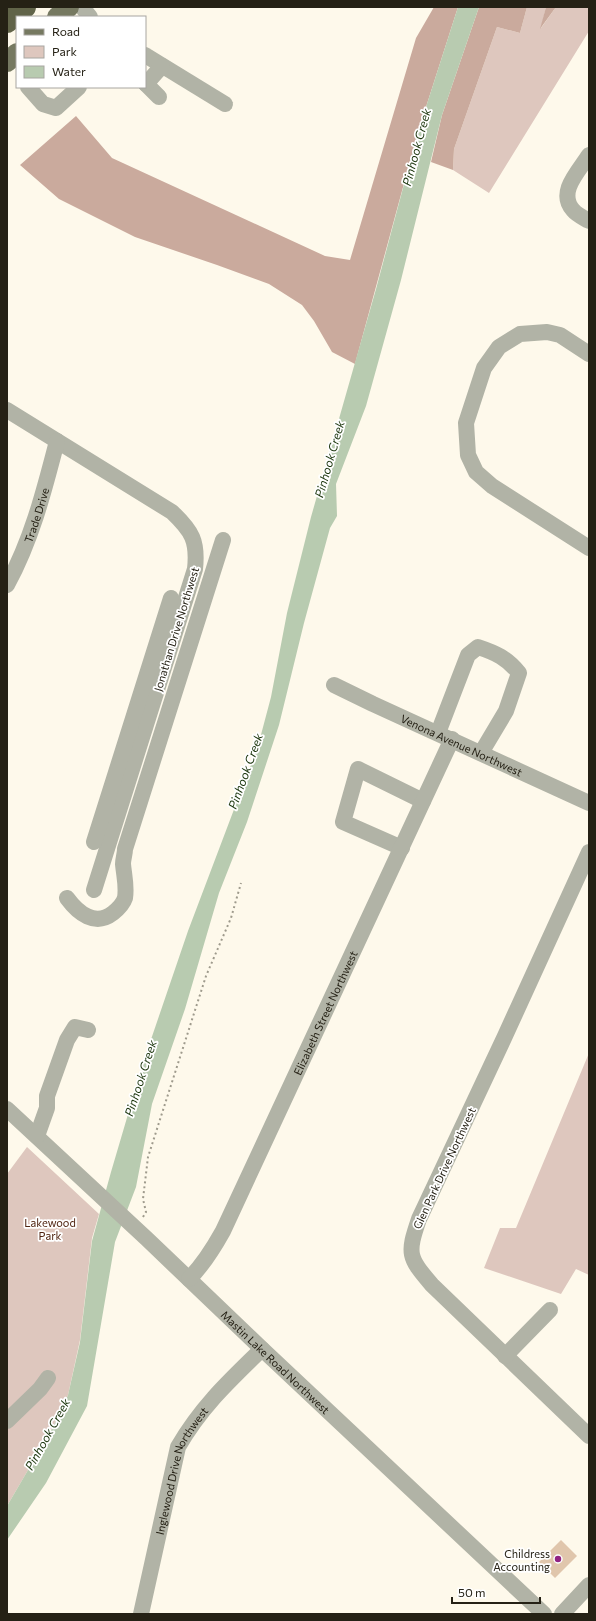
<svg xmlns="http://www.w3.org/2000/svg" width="596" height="1621" font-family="Commissioner,sans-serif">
  <rect width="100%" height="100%" fill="#fef9eb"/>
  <g fill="#dec7be">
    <polygon points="527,7 546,7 541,28 556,7 589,7 589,31 489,193 453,170 454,149 497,27 520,33"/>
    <polygon points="589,1053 589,1275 576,1269 561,1294 484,1268 500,1228 516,1228"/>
    <polygon points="27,1147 99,1214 92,1238 80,1340 68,1395 52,1429 7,1506 7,1174"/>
  </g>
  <g fill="#caaa9d">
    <polygon points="434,7 458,7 418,132 355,364 332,352 314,321 302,305 269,284 217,265 135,237 59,199 20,165 76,116 112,158 325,256 350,260 416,38"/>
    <polygon points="479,7 527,7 520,33 497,27 454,149 453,170 431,162 442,115"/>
    <polygon points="546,7 556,7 540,29"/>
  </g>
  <polygon fill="#b8cbb0" points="458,7 479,7 442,115 401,280 366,406 336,484 337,516 330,528 304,623 279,725 247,822 219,893 185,1009 152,1104 136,1187 115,1242 87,1406 46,1483 7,1540 7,1506 52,1429 68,1395 80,1342 92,1241 111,1172 144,1060 188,931 258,746 271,697 287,613 311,517 376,289 418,132"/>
  <polygon fill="#e0c6ac" points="561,1540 577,1556 555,1578 539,1562"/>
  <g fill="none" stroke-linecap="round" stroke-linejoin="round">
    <polyline stroke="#9e9a8c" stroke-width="2" stroke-dasharray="2 3" stroke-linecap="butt" points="143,1217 146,1212 143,1199 148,1157 206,976 231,918 241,883"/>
    <g stroke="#b1b3a6" stroke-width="16">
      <polyline points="82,7 90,17"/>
      <polyline points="145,55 225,104"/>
      <polyline points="145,83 159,97"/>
      <polyline points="146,84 162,66"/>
      <polyline points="28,87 43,104 56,108 79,87"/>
      <path d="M589,155c-10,16 -32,37 -16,55 4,5 11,8 16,11"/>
      <polyline points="589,354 560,335 547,332 520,334 499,347 484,368 466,423 468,455 476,472 492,486 589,548"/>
      <path d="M7,410l165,102c20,19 26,29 23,57l-101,321"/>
      <path id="s1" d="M7,585c25,-46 37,-94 50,-144"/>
      <path id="s2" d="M334,685l39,19 216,99"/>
      <path d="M438,733l30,-78 10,-8c18,6 29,11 41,26l-13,38 -25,42"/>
      <polyline points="94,842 171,598"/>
      <polyline points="402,848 343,822 358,769 423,801"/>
      <path d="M589,852l-84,184 -86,183c-12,35 -11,38 13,66l157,151"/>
      <path d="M67,898c11,15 28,29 46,15 5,-4 10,-9 12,-15 2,-12 -1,-22 -2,-34 0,-5 2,-10 2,-15l98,-309"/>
      <path id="s3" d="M7,1109l140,130 115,110 282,265"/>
      <polyline points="37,1136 47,1108 47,1096 67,1040 75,1027 88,1030"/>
      <path id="s4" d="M189,1279c14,-14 24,-30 34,-48l229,-492"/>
      <polyline points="505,1356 550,1310"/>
      <polyline points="7,1421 40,1389 48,1378"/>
      <path id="s5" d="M141,1614l37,-167c23,-40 51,-66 84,-98"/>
      <polyline points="562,1614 589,1585"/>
    </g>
    <g stroke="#767961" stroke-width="20">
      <polyline points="57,17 69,7"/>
      <polyline points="7,62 17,53"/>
    </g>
    <polyline stroke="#616449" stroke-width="22" points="7,22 25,7"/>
  </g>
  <circle fill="#912283" stroke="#fff" stroke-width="1.5" cx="558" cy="1559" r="4"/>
  <g text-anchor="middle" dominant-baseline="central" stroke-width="3.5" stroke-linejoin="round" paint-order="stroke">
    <g font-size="11" fill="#252115" stroke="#fff">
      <text stroke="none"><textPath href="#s1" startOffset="76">Trade Drive</textPath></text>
      <text transform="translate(176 629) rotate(-73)">Jonathan Drive Northwest</text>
      <text stroke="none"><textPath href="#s2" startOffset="141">Venona Avenue Northwest</textPath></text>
      <text stroke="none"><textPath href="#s4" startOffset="300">Elizabeth Street Northwest</textPath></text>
      <text transform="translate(444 1168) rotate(-65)">Glen Park Drive Northwest</text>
      <text stroke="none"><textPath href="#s3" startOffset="369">Mastin Lake Road Northwest</textPath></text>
      <text stroke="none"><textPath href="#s5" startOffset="150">Inglewood Drive Northwest</textPath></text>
    </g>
    <g font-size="11" fill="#4e220f" stroke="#fff">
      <text x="50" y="1222">Lakewood<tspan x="50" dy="13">Park</tspan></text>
    </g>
    <g font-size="11" fill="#252115" stroke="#fff" text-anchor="end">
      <text x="550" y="1553">Childress<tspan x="550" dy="13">Accounting</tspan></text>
    </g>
    <g font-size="12" font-style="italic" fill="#1b350c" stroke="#fff">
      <text transform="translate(416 147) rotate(-75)">Pinhook Creek</text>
      <text transform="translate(329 459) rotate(-74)">Pinhook Creek</text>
      <text transform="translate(245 771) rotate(-70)">Pinhook Creek</text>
      <text transform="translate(140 1078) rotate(-72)">Pinhook Creek</text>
      <text transform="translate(47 1434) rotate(-61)">Pinhook Creek</text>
    </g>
  </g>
  <rect width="596" height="1621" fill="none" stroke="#252115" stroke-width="16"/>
  <rect x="16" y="16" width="130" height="72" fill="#ffffff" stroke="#a8a6a1"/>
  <rect x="24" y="29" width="20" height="6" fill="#767961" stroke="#a8a6a1"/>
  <text x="52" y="36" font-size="12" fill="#252115">Road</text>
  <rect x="24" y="46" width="20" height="12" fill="#dec7be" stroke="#a8a6a1"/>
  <text x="52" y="56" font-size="12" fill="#252115">Park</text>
  <rect x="24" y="66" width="20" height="12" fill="#b8cbb0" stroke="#a8a6a1"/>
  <text x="52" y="76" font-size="12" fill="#252115">Water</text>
  <path d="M452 1597v6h88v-6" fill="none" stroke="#252115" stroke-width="2"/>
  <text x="458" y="1597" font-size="12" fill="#252115" stroke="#ffffff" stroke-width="3" paint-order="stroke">50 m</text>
</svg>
